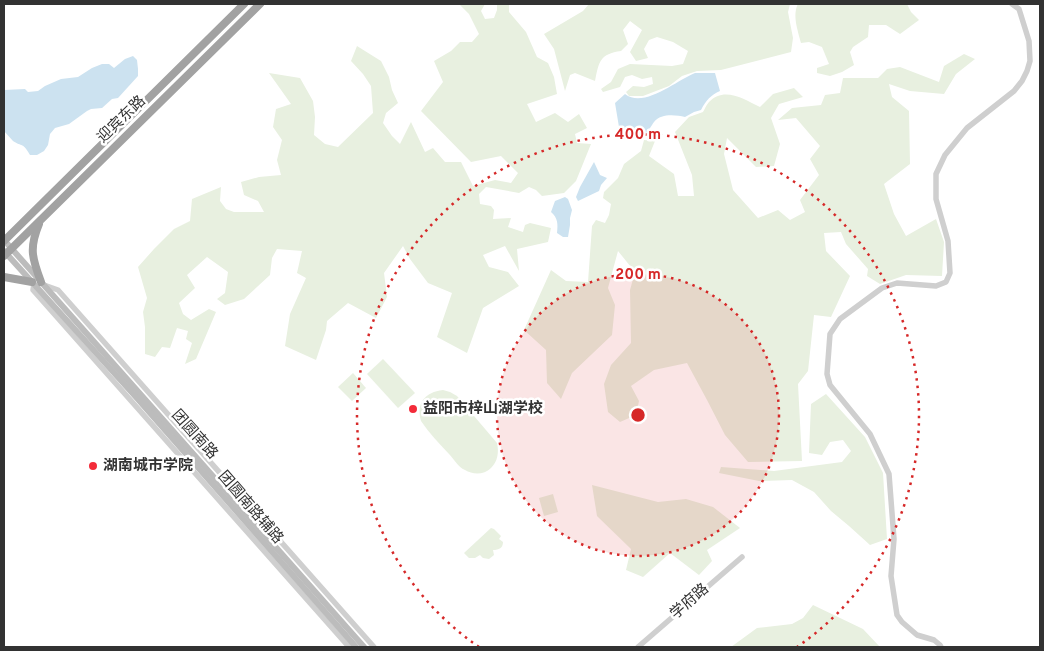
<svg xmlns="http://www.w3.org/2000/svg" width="1044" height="651" font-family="Overpass,'Noto Sans SC',sans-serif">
  <rect width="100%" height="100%" fill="#fff"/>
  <g fill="#e8f0e0">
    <polygon points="459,4 485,4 481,11 485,19 494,18 497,10 497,4 509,4 509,12 526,32 537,57 548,63 554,77 557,94 527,104 536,122 555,113 568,122 579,114 587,128 575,134 577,143 591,144 576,181 564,193 542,196 536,190 529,187 519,193 486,187 479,194 480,204 491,206 494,210 493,219 511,218 508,227 523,232 525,225 530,223 551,228 548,242 517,249 519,271 505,246 483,255 489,267 508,272 519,286 483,308 467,353 437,337 452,293 428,283 410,259 403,246 384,273 387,297 376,318 348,303 327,321 326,330 316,360 285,346 290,314 306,278 297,273 302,251 277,249 272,258 270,275 244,299 225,305 217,299 225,293 228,272 207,257 187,275 195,288 179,303 183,314 191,320 209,309 216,312 196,359 185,364 192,343 186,339 188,331 177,328 170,348 162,347 155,357 145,354 145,327 143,312 147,298 138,267 154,249 174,229 190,221 192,199 221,187 220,201 226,209 234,212 264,212 258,201 244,195 241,182 259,177 281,175 277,160 282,140 273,127 276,109 291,104 269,73 300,78 313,101 315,117 314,135 325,144 338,147 373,113 371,86 363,74 351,61 357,46 381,61 389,77 392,90 398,103 386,113 383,123 392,136 400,144 411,122 425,152 433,148 445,162 461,162 473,186 495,180 511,183 518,173 501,156 471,162 421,111 443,82 434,61 451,51 460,42 472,42 479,34 469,14"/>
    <path d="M589,4h201l-2,8 5,26 -2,14 -70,18 -24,1 -15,5 -13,10 -26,10h-14l-3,-4 7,-6 11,1 9,-3 -1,-7 -10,2 -10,-4 -7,2 -5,10 -17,5 -2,-3 10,-7 7,-13 12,-5 42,2 11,-2 5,-13 -15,-9 -16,-5 -8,3 -5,9 4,9 -12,3 -6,-9 12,-22 -12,-9 -7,9 5,14 -7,7c-21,3 -22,10 -26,30l-20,-8 -5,2 -5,16 -11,-42 -10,-15 39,-23z"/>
    <path d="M798,4h109l4,8 8,8 -19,14 -14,-9h-17l-1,12 -15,10 -3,5 4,13 -12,7 -12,4 -13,-3v-5l12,-4 -7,-17 -13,-5 -8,1c-3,-12 -9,-28 -3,-39z"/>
    <path d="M964,54l11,5 -19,15 -12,20 -34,-3 -21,-7 3,13 17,14 1,53 -26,20 10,30 12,22 30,-17 8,23 -2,34 -36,-1 -26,9 -13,-8 1,-7 -22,-25 -5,-12 -17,1 2,18 24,25 -19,41 -17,-2 -6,56 -10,13 4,77 -54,1 -23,-27 -18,-35 -20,-37 -33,7 -23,16 8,15 -3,14 -16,7 -12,-10 -4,-28 7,-19 20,-22 -1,-53 5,-18 -17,-21 -10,37 7,17 -3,30 -40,38 -11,26 -14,-16 -1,-33 -22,-20 27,-60 15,11 22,1 4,-56 4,-6 9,3 4,-8 2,-11 -8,-6 1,-6 14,-14 6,-14 17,-13 3,-11 11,1 -6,15 25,18 4,22h16l-2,-21 -17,-43 14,-15 14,-5c2,-3 3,-7 6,-10 15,-16 35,-3 51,5l13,-13 21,-6 9,9 -24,7 -8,14 9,26 -6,22 -18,1 -29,-29 -3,16 9,36 25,28 20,-8 12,10 15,-8 -5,-12 19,-25 -9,-16 10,-13 -24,-28 -18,2 14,-12 29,-3 4,-10 15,-2 3,-15h35l9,-9 13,-2 39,15 5,-16z"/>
    <polygon points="383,359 415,393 398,408 367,374"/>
    <polygon points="353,373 366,388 352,401 338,387"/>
    <path d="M443,390l7,2 7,4 40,47c2,9 1,18 -6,25 -7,7 -18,7 -26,2 -7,-3 -11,-11 -16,-16 -10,-11 -20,-21 -28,-33 -5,-18 4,-29 22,-31z"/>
    <polygon points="826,394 865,437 883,473 887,539 870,545 849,526 831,511 814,492 792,480 759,481 719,473 721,467 774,471 842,462 851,451 843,440 830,442 822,455 809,453 811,404"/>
    <polygon points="592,485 658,502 686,499 713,507 740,528 707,550 712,561 699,575 670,553 643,577 626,570 631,549 597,516"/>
    <polygon points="553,494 558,512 544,516 539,498"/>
    <path d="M491,528l3,1 7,7 -2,3 4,3c0,6 -4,8 -10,8l1,5 -5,4 -6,-1 -3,-3 -5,3h-6l-5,-5z"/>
    <polygon points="813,605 863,629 880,647 731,647 757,628 792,624 803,618"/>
  </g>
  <g fill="#cce2f0">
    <path d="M133,56l4,4 1,9v7l-20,22 -6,1 -10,9 -11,1 -4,2 -18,13 -14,4 -5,6 -2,11 -4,6 -7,4h-7c-7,-13 -8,-8 -17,-14 -3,-3 -6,-7 -9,-10v-41l21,-1 3,3 10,-1 7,-5 16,-7 17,-2 14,-9 10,-4h7l5,4 11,-9z"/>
    <path d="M695,73h20l5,18c-9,4 -14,9 -19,19l-7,2 -9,5c-9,-2 -24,-4 -31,5 -3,4 -5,9 -10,13h-12l-13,-8 -4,-24 10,-9c19,15 52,-14 70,-21z"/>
    <polygon points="594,162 600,175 607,178 601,185 599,191 578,201 576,197 580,187"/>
    <path d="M565,197l3,2 4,11 -2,8v7l-2,12h-5l-6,-4c1,-9 1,-15 -6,-21l4,-11z"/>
  </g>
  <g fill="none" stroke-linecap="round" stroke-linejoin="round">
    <g stroke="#cfcfcf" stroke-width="5.5">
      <polyline points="34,284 33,290 349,647"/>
      <polyline points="44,285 58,290 374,647"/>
      <polyline points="638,647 742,557"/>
      <polyline points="941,647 940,645 934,640 917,635 902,622 897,615 891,576 894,539 889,474 870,434 830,385 827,374 830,334 840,319 882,288 897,283 936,286 946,282 950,273 948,241 936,199 936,174 945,155 967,128 1014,91 1022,81 1027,71 1030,61 1029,41 1019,9 1012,4"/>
    </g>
    <g stroke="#bcbcbc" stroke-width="6">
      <polyline points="4,240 364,647"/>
      <polyline points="4,251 136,397 356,647"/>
    </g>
    <g stroke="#a2a2a2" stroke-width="8">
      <path d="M39,224c-10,24 -7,34 2,58"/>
      <polyline points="4,241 244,4"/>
      <polyline points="4,256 260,4"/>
      <polyline points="4,277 32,282"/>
    </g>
  </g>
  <circle cx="638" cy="415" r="141" fill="#d62828" fill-opacity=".12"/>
  <g fill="none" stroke="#d62828" stroke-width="2.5" stroke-dasharray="2.5 5">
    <circle cx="638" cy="415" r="141"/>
    <path d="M479 647A281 281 0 1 1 797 647"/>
  </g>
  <g fill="#f32b39" stroke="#fff" stroke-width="2">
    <circle cx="413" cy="409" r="5"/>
    <circle cx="93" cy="466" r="5"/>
  </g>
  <g text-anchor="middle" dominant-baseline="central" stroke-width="5" stroke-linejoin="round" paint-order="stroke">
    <g font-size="15" fill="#323232" stroke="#fff">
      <text transform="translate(122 120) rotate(-44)">迎宾东路</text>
      <text transform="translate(194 435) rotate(48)">团圆南路</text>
      <text transform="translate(250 508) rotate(49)">团圆南路辅路</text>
      <text transform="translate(690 602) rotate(-41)">学府路</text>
    </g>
    <g font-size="15" font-weight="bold" fill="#323232" stroke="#fff" text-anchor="start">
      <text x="423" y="409">益阳市梓山湖学校</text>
      <text x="103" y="466">湖南城市学院</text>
    </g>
  </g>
  <circle cx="638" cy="415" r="8" fill="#d62828" stroke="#fff" stroke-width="2.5"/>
  <g font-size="15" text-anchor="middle" font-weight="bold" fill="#d62828" stroke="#fff" stroke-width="5" stroke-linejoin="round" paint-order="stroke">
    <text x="638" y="139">400 m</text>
    <text x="638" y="279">200 m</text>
  </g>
  <rect width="1044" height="651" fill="none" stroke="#323232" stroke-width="10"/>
</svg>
